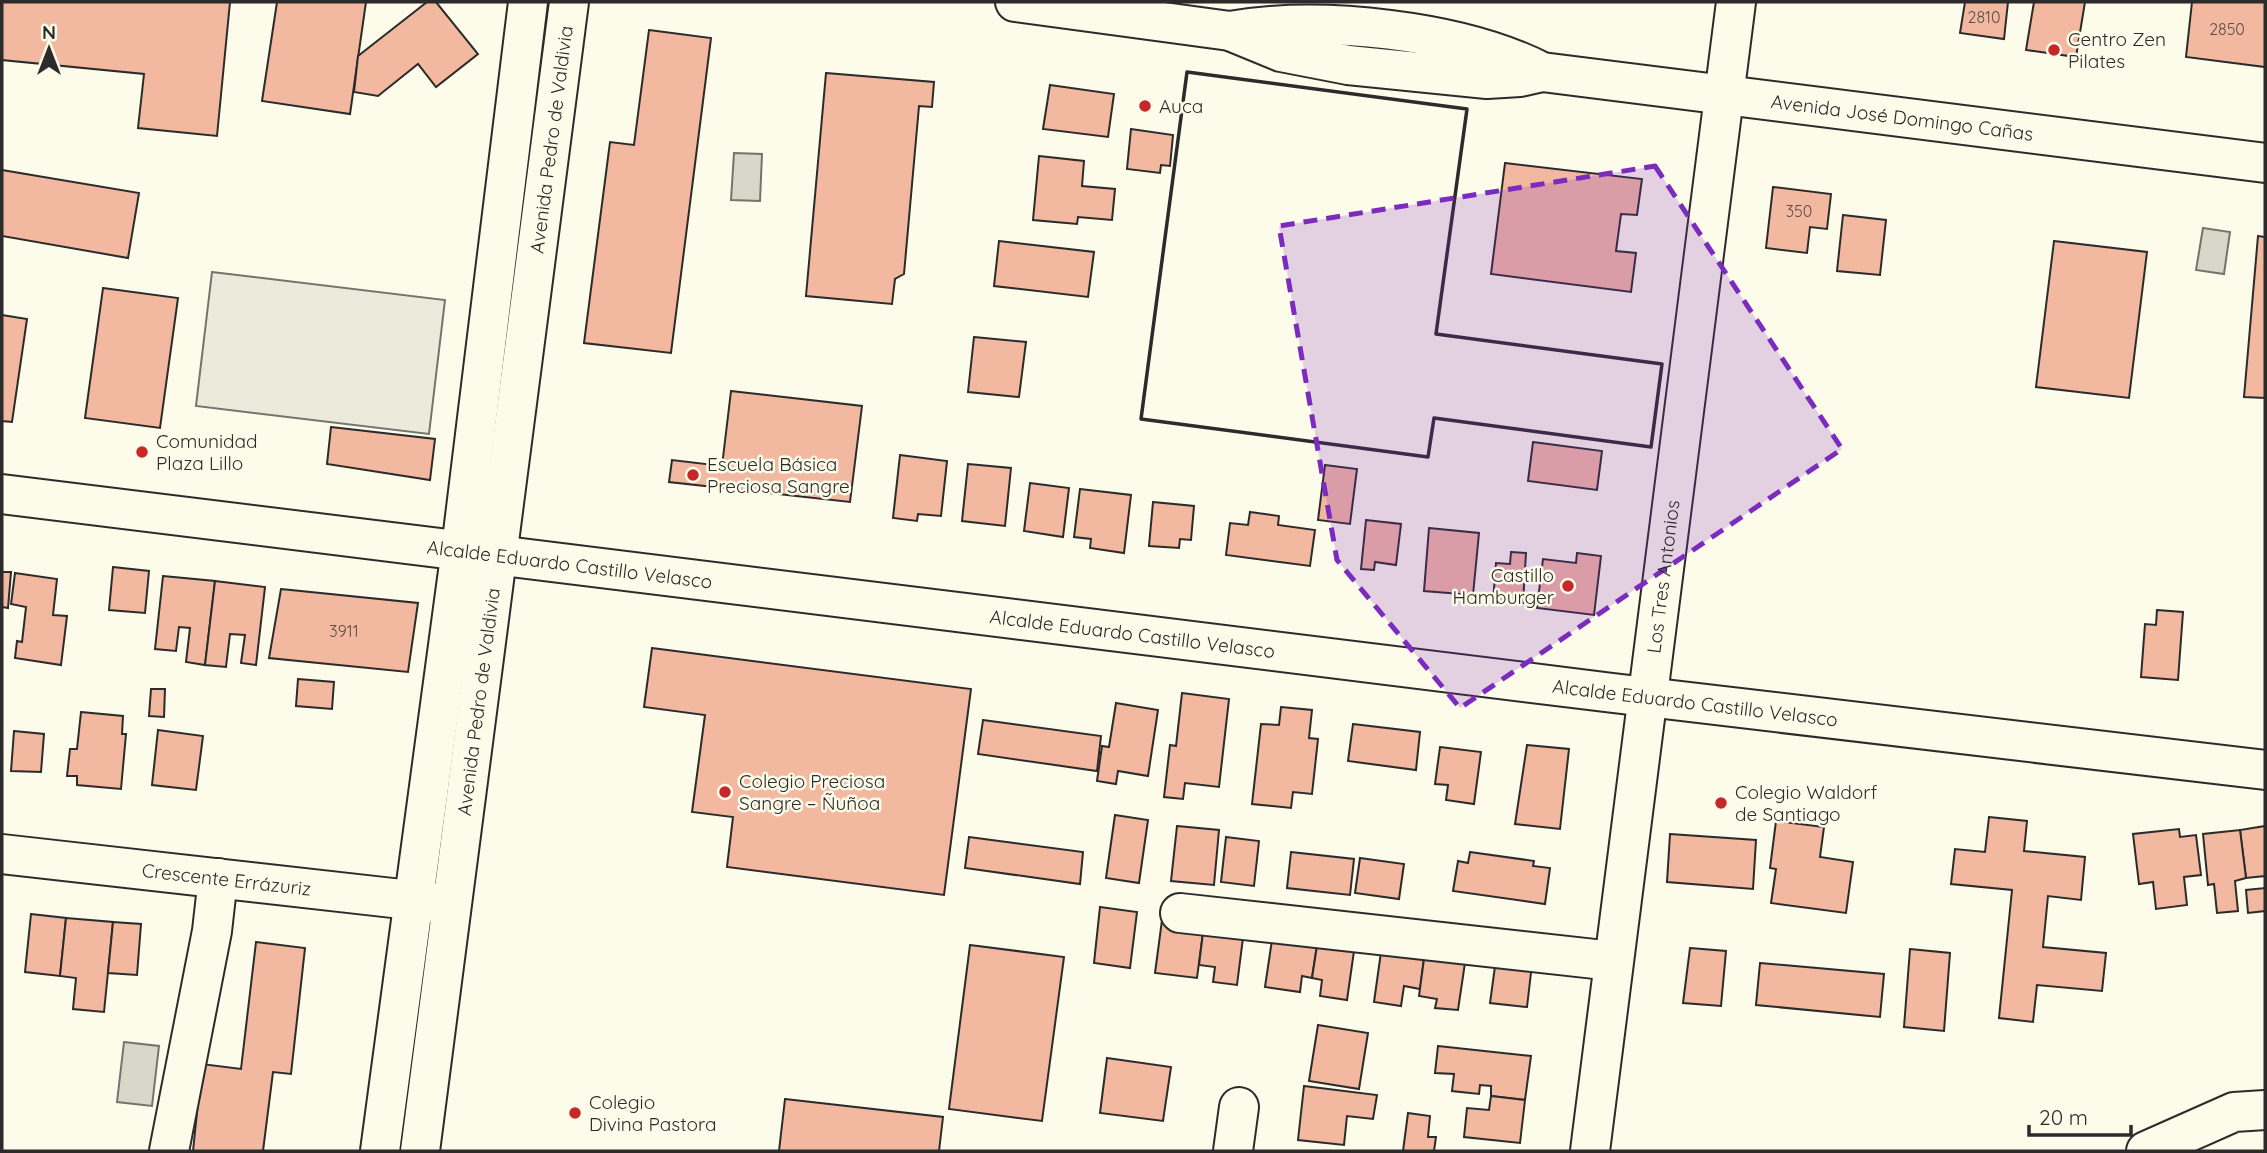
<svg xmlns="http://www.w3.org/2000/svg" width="2267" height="1153" font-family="Quicksand,sans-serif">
  <rect width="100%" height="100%" fill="#fdfbea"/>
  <polygon fill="#eceadb" stroke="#74746e" stroke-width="2" points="212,272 445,300 429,434 196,406"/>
  <g fill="#d8d7c9" stroke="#74746e" stroke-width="2">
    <polygon points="734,153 762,154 760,201 731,200"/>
    <polygon points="2203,228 2230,232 2224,274 2196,270"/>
    <polygon points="124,1042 159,1046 152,1106 117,1102"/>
  </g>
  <g fill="#f2b8a0" stroke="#2b2b2b" stroke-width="2">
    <polygon points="2,2 230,2 217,136 138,128 144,74 2,60"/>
    <polygon points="277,2 366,2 350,114 262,101"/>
    <polygon points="427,2 436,2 478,54 436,87 418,64 378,96 354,92 358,56"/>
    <polygon points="1965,2 2008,2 2004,39 1960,33"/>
    <polygon points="2034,2 2085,2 2076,57 2026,50"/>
    <polygon points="2192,2 2265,2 2265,67 2186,57"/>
    <polygon points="649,30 711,38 671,353 584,343 610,142 634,145"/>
    <polygon points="826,73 934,82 932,107 919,106 904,274 895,279 892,304 806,296"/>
    <polygon points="1050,85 1114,94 1108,137 1043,129"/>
    <polygon points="1131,129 1173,135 1170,166 1161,165 1160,173 1127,169"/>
    <polygon points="1039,156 1084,161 1082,186 1115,189 1112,220 1078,217 1077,224 1033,220"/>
    <polygon points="1505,163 1642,179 1637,215 1621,214 1616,251 1636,253 1631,292 1491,274"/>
    <polygon points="2,170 139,193 128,258 2,236"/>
    <polygon points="1773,187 1831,194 1827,229 1810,227 1807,253 1766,248"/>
    <polygon points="1843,215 1886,220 1880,275 1837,271"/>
    <polygon points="2258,236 2265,237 2265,398 2244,397"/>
    <polygon points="999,241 1094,252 1088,297 994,286"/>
    <polygon points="2054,241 2147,252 2129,398 2036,387"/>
    <polygon points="103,288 178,298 160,428 85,418"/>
    <polygon points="2,315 27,319 12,422 2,421"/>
    <polygon points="974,337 1026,342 1019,397 968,392"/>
    <polygon points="731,391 862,406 850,502 669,482 672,460 722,466"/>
    <polygon points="331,427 435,439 430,480 327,464"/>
    <polygon points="1533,442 1602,451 1597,490 1528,481"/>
    <polygon points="900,455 947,461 941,516 918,514 917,521 893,518"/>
    <polygon points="968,464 1011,468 1005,526 962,521"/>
    <polygon points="1325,465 1357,469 1350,524 1318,520"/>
    <polygon points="1030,483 1069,488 1063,537 1024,531"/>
    <polygon points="1080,489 1131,495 1124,553 1090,548 1091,539 1074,537"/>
    <polygon points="1153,502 1194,506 1191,540 1180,539 1179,548 1149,546"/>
    <polygon points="1250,512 1279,516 1278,525 1315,530 1310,566 1226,555 1230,523 1248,525"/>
    <polygon points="1366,520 1401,524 1396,565 1375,562 1374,570 1361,569"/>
    <polygon points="1429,528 1479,533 1473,595 1424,591"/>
    <polygon points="1511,552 1526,553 1523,603 1493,601 1496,563 1510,564"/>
    <polygon points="1577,553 1601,556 1594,615 1537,608 1543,559 1576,563"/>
    <polygon points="113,567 149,571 145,613 109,610"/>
    <polygon points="2,572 11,572 8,608 2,607"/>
    <polygon points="15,573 57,579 53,615 67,616 61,665 15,658 17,641 22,642 26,607 11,604"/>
    <polygon points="163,576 215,581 205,665 186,662 190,628 179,627 176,651 155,649"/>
    <polygon points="215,581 265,587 256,665 241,663 245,635 230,634 226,667 205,665"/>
    <polygon points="281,589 418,603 408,672 269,658"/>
    <polygon points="2157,610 2183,612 2178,680 2141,677 2145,624 2156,625"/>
    <polygon points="652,648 971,689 944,895 727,867 733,817 692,812 705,715 644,707"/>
    <polygon points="298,679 334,682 332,709 296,706"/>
    <polygon points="151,689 165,689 164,717 149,716"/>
    <polygon points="1182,693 1229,699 1219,787 1185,783 1183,799 1164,797 1170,745 1176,746"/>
    <polygon points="1116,703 1158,710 1148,776 1118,771 1116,784 1097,781 1102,746 1109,747"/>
    <polygon points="1281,707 1312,710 1309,738 1318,739 1312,794 1293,792 1291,808 1252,804 1261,724 1279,725"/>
    <polygon points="81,712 123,716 122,734 126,734 121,789 77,785 77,776 67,776 70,749 77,749"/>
    <polygon points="983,720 1101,736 1097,771 978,754"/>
    <polygon points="1353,724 1420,732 1416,770 1348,761"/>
    <polygon points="158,730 203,736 196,790 152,785"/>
    <polygon points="14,731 44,734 41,772 11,771"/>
    <polygon points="1527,745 1569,749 1560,829 1515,824"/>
    <polygon points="1440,747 1481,752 1474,804 1446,800 1448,785 1435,784"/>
    <polygon points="1115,815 1148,820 1139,883 1106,878"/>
    <polygon points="1989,817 2027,821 2024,851 2085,857 2081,900 2048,896 2043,947 2106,953 2102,991 2037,985 2033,1022 1999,1018 2012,890 1951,884 1955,849 1985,852"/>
    <polygon points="1776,821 1824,827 1820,857 1853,862 1846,913 1771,903 1776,869 1770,868"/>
    <polygon points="1177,826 1219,830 1214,885 1171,881"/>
    <polygon points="2265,826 2265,876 2246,878 2240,830"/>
    <polygon points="2179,829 2180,837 2196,835 2201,875 2184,877 2187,905 2156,909 2153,882 2139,884 2133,834"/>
    <polygon points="2240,830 2246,878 2235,881 2238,911 2217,913 2214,884 2208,885 2203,834"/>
    <polygon points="1670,834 1756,840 1753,889 1667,882"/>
    <polygon points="969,837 1083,852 1080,884 965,868"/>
    <polygon points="1226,837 1259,841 1254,886 1221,882"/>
    <polygon points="1291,852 1354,859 1350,895 1287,888"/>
    <polygon points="1470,852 1534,861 1533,866 1550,868 1545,904 1453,891 1458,861 1468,863"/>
    <polygon points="1360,858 1404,864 1399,899 1355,893"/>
    <polygon points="2265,888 2265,911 2248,913 2246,890"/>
    <polygon points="1100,907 1137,912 1130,968 1094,963"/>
    <polygon points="31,914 66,918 60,976 25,972"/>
    <polygon points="66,918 113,922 104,1012 73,1009 76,978 60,976"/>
    <polygon points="1162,920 1204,925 1197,978 1155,973"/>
    <polygon points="113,922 141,924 137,975 108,973"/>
    <polygon points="1204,925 1244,930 1237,985 1213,982 1215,967 1199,965"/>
    <polygon points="1273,933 1318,939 1312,978 1302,976 1300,992 1265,987"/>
    <polygon points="1318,939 1355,944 1347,1000 1320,996 1322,980 1312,978"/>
    <polygon points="256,942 305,948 291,1074 273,1072 263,1151 193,1151 202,1064 241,1069"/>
    <polygon points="970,945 1064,957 1042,1121 949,1109"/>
    <polygon points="1382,945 1425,951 1420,989 1404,986 1401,1006 1374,1002"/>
    <polygon points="1690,948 1726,951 1721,1006 1683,1003"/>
    <polygon points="1910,949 1950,953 1944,1031 1904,1027"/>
    <polygon points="1425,951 1466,956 1458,1010 1435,1008 1437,999 1419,996"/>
    <polygon points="1496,959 1532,964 1527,1007 1490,1003"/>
    <polygon points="1760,963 1884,974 1880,1017 1756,1005"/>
    <polygon points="1318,1025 1368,1033 1359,1089 1309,1081"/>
    <polygon points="1438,1046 1531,1056 1525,1100 1491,1096 1491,1086 1480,1085 1479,1094 1452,1091 1454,1074 1435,1073"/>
    <polygon points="1107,1058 1171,1067 1163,1121 1100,1113"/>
    <polygon points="1304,1086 1377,1095 1373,1119 1347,1116 1344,1145 1298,1140"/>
    <polygon points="1491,1096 1525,1100 1520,1143 1464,1137 1467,1108 1489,1110"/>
    <polygon points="785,1099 943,1117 939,1151 779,1151"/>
    <polygon points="1408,1113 1430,1116 1428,1137 1436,1137 1434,1151 1403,1151"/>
  </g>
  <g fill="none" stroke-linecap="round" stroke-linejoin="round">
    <defs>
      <g id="minor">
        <polyline points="1015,2 1230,31 1281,52 1348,65 1487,79 1520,77 1542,72"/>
        <path id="s1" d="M1230,31c90,-16 231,-1 312,41l723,91"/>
        <path id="s2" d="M2,854l444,50"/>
        <polyline points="1180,913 1613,961"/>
        <polyline points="169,1151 212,931 218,878"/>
        <polyline points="1233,1151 1239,1107"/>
        <path id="s3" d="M1590,1151l146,-1149"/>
        <polyline points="2146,1151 2234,1112 2265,1110"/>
      </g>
      <g id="major">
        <path id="s4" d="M2,494l1611,199 652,77"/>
        <polyline points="380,1151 461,549 528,2"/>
        <path id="s5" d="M420,1151l149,-1149"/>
      </g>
    </defs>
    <use href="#minor" stroke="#2b2b2b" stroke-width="42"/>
    <use href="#major" stroke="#2b2b2b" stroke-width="42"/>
    <use href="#minor" stroke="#fdfbea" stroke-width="38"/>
    <use href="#major" stroke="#fdfbea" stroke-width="38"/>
    <polygon stroke="#2b2b2b" stroke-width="3.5" points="1187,72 1467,109 1436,334 1662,364 1651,447 1434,418 1428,457 1141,419"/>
  </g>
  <path fill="#7b2cbf" fill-opacity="0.2" stroke="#7b2cbf" stroke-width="5" stroke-dasharray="14 9" stroke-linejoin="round" d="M1655,166l187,283 -382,259 -123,-148 -58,-334z"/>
  <g fill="#c62828" stroke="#fdfbea" stroke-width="2.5">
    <circle cx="2054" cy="50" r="7"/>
    <circle cx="1145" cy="106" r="7"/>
    <circle cx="142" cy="452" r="7"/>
    <circle cx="693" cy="475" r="7"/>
    <circle cx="1568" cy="586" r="7"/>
    <circle cx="725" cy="792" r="7"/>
    <circle cx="1721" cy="803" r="7"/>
    <circle cx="575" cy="1113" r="7"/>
  </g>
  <g text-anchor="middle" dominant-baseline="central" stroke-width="5" stroke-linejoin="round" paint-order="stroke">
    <g font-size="16" fill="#5d4e48">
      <text x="1984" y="17">2810</text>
      <text x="2227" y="29">2850</text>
      <text x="1799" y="211">350</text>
      <text x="344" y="631">3911</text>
    </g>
    <g font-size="19" fill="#2b2b2b" stroke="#fdfbea" text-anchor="start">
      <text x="2068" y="39">Centro Zen<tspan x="2068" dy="22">Pilates</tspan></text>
      <text x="1159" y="106">Auca</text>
      <text x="156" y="441">Comunidad<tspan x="156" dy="22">Plaza Lillo</tspan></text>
      <text x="707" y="464">Escuela Básica<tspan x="707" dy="22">Preciosa Sangre</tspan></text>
      <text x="1554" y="575" text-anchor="end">Castillo<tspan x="1554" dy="22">Hamburger</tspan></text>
      <text x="739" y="781">Colegio Preciosa<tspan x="739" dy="22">Sangre – Ñuñoa</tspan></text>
      <text x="1735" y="792">Colegio Waldorf<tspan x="1735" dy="22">de Santiago</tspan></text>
      <text x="589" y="1102">Colegio<tspan x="589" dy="22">Divina Pastora</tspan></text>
    </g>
    <g font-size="19" fill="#2b2b2b" stroke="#fdfbea">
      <text stroke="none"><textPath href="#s1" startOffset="682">Avenida José Domingo Cañas</textPath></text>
      <text stroke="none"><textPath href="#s5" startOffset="1020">Avenida Pedro de Valdivia</textPath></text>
      <text stroke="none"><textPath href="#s4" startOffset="572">Alcalde Eduardo Castillo Velasco</textPath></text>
      <text stroke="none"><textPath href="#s3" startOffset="579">Los Tres Antonios</textPath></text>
      <text stroke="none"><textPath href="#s4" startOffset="1139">Alcalde Eduardo Castillo Velasco</textPath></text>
      <text stroke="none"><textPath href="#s5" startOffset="453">Avenida Pedro de Valdivia</textPath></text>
      <text stroke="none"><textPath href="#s4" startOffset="1706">Alcalde Eduardo Castillo Velasco</textPath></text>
      <text stroke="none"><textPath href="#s2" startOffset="226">Crescente Errázuriz</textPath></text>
    </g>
  </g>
  <rect width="2267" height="1153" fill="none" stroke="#2b2b2b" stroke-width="7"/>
  <g transform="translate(49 49)" stroke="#fdfbea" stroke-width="5" paint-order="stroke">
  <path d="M0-5L12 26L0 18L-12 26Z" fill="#2b2b2b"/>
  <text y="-10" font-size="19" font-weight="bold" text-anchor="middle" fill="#2b2b2b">N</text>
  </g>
  <path d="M2029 1125v10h102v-10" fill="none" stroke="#2b2b2b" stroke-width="3.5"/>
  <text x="2039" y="1125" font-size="21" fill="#2b2b2b" stroke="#fdfbea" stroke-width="5" paint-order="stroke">20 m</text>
</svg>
